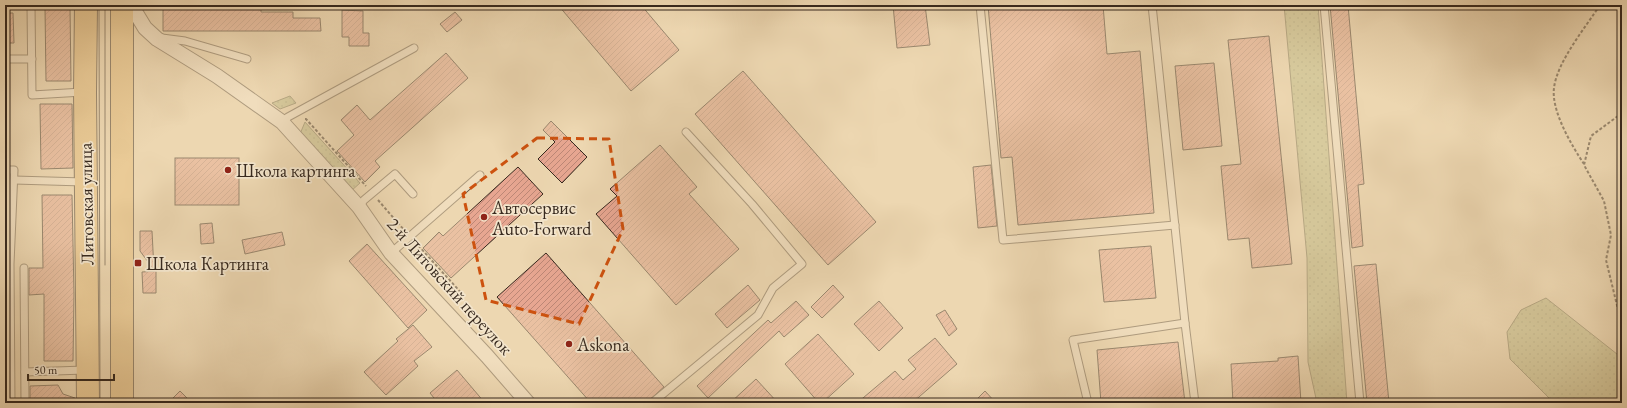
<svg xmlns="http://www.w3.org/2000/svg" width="1627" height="408" font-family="'EB Garamond',serif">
  <defs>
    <pattern id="grass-dots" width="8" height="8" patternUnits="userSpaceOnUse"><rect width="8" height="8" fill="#bebd87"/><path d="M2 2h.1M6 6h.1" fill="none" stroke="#a4a274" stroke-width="1.8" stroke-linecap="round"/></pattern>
    <pattern id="building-hatch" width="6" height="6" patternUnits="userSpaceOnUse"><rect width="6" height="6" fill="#e7a691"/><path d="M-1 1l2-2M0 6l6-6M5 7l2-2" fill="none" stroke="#bc8776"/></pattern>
  </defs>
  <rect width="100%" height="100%" fill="#edd7b1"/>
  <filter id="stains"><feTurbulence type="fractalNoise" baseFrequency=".005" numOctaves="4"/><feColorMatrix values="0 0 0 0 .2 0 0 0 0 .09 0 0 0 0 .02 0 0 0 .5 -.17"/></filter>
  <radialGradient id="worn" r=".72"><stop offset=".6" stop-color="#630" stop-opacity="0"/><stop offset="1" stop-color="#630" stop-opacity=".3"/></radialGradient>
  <g fill="url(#grass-dots)" stroke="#7a7352">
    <polygon points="1284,5 1318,5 1347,403 1317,403 1308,362 1307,258"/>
    <polygon points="290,96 296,103 280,109 272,103"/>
    <polygon points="305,122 360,183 351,191 300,134"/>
    <polygon points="1546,298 1622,358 1622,403 1554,403 1510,359 1507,332 1521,310"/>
  </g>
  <g fill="url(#building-hatch)" stroke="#37291e">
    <polygon points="163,5 261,5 261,12 293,12 293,18 320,18 321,31 163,31"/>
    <polygon points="558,5 641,5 679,50 631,91"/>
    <polygon points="893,5 925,5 930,45 897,48"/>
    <polygon points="988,5 1103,5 1107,54 1140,51 1154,213 1018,225 1012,157 1001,158"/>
    <polygon points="1330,5 1348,5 1364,184 1358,185 1363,246 1352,248"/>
    <polygon points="45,8 70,8 71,81 46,81"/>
    <polygon points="342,10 363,11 363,33 369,33 369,46 349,46 349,37 342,37"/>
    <polygon points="455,12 462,20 447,32 440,24"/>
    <polygon points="5,13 13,13 14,43 5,43"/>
    <polygon points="1269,36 1292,264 1252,268 1249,238 1228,240 1221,166 1241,164 1228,40"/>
    <polygon points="446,53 468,78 375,161 380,167 365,182 337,151 354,135 341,120 357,105 370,120"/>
    <polygon points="1214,63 1222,146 1183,150 1175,66"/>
    <polygon points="743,71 876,222 828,265 695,114"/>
    <polygon points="40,104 72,104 73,168 41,169"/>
    <polygon points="551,121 587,157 562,183 538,159 555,142 543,130"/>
    <polygon points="660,145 697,187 689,194 739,249 676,305 596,214 617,196 610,189"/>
    <rect x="175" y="158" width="64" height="47"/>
    <polygon points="991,165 997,226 978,228 973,167"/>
    <polygon points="518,167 543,194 451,278 423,248 439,232 443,236"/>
    <polygon points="42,195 72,195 74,294 73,361 44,361 44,294 29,295 29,268 43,268"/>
    <polygon points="212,223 214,243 201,244 200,224"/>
    <polygon points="140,231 152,231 154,270 140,251"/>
    <polygon points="282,232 285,245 245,254 242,240"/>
    <polygon points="367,244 427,310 408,328 349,261"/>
    <polygon points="1151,246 1156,298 1104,302 1099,250"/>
    <polygon points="546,253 664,387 646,403 591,403 497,297"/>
    <polygon points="1376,264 1389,403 1367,403 1354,266"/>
    <polygon points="156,271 156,293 143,293 142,272"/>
    <polygon points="748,285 760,300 727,328 715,314"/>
    <polygon points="833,285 844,297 822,318 811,307"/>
    <polygon points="796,301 809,315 784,337 779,331 708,398 697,386 768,320 771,323"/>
    <polygon points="879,301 903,328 879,351 854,324"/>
    <polygon points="945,310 957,329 949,336 936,315"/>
    <polygon points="413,325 432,347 414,361 418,366 386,395 364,372 398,341 396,339"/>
    <polygon points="818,334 854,374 822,403 819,403 785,364"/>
    <polygon points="935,338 957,364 912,403 857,403 895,371 903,380 916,369 908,360"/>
    <polygon points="1178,342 1185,403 1101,403 1097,350"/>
    <polygon points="1298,356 1301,403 1233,403 1231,364 1278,361 1278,358"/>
    <polygon points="457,370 485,403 438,403 430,393"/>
    <polygon points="756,379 778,403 730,403"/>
    <polygon points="58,385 63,394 75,398 76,403 30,403 30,386"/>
    <polygon points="180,391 192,403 168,403"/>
    <polygon points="985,391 996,403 973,403"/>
  </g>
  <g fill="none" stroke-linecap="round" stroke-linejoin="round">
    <defs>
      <g id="service">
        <polyline points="31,5 32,95 83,92"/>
        <polyline points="980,5 1003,240 1175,225"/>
        <polyline points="1152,5 1185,323 1195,403"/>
        <polyline points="1324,5 1360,403"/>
        <polyline points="162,38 185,41 247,59"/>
        <polyline points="5,59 32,59"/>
        <polyline points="282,122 288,117 414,48"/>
        <polyline points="5,170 14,170 10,264 11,403"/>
        <polyline points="14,180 84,182"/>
        <polyline points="359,207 364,200 395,174 413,194"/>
        <polyline points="391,253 480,175"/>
        <polyline points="24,268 25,403"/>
        <polyline points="25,372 85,370"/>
        <polyline points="652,403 758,315 773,288 802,264 752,204 686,132"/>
        <polyline points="1088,403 1073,340 1185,323"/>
      </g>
      <polyline id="minor" points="131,5 145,28 157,39 217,76 282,122 359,207 391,253 487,356 528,403"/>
      <g id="primary">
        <polyline points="86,5 85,92 88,403"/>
        <polyline points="122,403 122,5"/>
      </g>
    </defs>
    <use href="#service" stroke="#645443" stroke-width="9"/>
    <use href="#minor" stroke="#645443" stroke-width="16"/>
    <use href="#primary" stroke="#37291e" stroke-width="24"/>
    <g stroke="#37291e" stroke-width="2" stroke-dasharray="3 2" stroke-linecap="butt">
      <polyline points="1622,113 1591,136 1584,165 1604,201 1611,235 1606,260 1622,326"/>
      <polyline points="305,119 306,119 366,186"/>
      <path d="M1584,164c-12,-18 -33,-53 -30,-76 3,-26 31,-60 46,-83"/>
      <polyline points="378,200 404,230"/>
      <polyline points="415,242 464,296"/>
    </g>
    <use href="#service" stroke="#f3e5cc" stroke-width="7"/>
    <use href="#minor" stroke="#f3e5cc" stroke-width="14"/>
    <use href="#primary" stroke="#e6bc78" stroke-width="22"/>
    <g stroke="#37291e" stroke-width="1">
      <polyline points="99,5 100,403"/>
      <polyline points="105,5 105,265"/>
    </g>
  </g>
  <path d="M0 0H1627V408H0ZM537,138l72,1 14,90 -44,95 -93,-24 -23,-106z" fill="#edd7b1" fill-opacity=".55" fill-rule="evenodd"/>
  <path fill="none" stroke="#cd520f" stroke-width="3" stroke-dasharray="8 5" stroke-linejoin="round" d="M537,138l72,1 14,90 -44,95 -93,-24 -23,-106z"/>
  <g fill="#8f2418" stroke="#f3e5cc" stroke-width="1.5">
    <circle cx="228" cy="170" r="4"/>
    <circle cx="484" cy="217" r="4"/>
    <rect x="134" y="259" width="8" height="8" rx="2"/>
    <circle cx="569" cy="344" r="4"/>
  </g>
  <g text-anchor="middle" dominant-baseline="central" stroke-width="3.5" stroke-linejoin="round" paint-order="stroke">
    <g font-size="18" fill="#37291e" stroke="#f3e5cc" text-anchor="start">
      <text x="236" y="170">Школа картинга</text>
      <text x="492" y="207">Автосервис<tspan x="492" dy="21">Auto-Forward</tspan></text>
      <text x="146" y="263">Школа Картинга</text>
      <text x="577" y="344">Askona</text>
    </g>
    <g font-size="18" fill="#37291e" stroke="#f3e5cc">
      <text transform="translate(86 204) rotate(-91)">Литовская улица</text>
      <text transform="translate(450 286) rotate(48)">2-й Литовский переулок</text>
    </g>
  </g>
  <rect width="1627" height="408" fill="none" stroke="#edd7b1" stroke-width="20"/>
  <rect x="6" y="6" width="1615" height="396" fill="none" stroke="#37291e" stroke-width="2"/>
  <rect x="10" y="10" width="1607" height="388" fill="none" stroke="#37291e"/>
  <path d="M28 374v6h86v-6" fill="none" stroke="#37291e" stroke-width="2"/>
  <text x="34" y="374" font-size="12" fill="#37291e" stroke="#f3e5cc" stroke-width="3" paint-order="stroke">50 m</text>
  <rect width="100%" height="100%" filter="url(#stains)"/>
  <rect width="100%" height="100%" fill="url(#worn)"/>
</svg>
